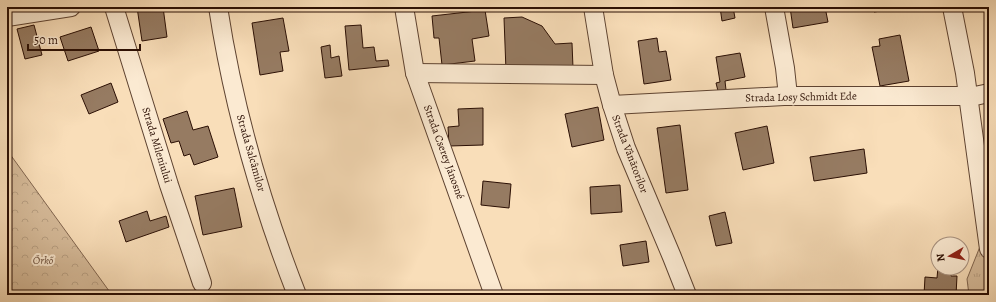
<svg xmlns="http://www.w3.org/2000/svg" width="996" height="302" font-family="Alegreya,serif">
  <defs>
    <pattern id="grass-tufts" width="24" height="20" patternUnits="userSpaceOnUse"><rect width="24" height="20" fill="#d6bb9a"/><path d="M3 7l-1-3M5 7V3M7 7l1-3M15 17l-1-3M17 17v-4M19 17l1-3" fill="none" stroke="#b8a083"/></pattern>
    <pattern id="forest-crowns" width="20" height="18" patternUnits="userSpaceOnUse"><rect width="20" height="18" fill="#d6bb9a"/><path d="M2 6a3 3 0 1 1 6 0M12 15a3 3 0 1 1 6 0" fill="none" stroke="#b8a083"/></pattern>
  </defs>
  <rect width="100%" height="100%" fill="#f9deb9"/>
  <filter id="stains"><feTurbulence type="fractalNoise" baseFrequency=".005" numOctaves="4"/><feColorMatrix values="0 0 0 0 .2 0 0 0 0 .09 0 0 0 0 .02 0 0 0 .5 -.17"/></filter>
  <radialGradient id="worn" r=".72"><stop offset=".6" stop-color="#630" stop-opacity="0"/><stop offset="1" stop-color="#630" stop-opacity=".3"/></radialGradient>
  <polygon fill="url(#grass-tufts)" stroke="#80654f" points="989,224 989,295 969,295 967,279"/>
  <polygon fill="url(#forest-crowns)" stroke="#80654f" points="7,150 112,295 7,295"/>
  <g fill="#967b62" stroke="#2b0f04">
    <polygon points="137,7 163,7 167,37 142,41"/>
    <polygon points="720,7 733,7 735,18 722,21"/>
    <polygon points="790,7 825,7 828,22 793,28"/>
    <polygon points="873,7 895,7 895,9 874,12"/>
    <polygon points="485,10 489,36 472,39 475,61 442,65 439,38 434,38 432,16"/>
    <polygon points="522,17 542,26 555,44 572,43 573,68 506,71 504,18"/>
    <polygon points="283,18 289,51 280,52 283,71 260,75 252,23"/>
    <polygon points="34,25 42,55 25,59 17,29"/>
    <polygon points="361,25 363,48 374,47 376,61 388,60 389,66 349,70 345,26"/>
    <polygon points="91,27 99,51 68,61 60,37"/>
    <polygon points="900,35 909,81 880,86 872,47 880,46 879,39"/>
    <polygon points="657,38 659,52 666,51 671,80 644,84 638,41"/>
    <polygon points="330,45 331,58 339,56 342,76 325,78 321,47"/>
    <polygon points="740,53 745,77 725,81 726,90 718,91 716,83 720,82 716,57"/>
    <polygon points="111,83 118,102 89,114 81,95"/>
    <polygon points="598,107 604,140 572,147 565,114"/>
    <polygon points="483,108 483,145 449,146 448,127 459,126 458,109"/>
    <polygon points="187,111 193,130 208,126 218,157 194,165 190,154 184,156 179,141 171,143 163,119"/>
    <polygon points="680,125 688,190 666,193 657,128"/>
    <polygon points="767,126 774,163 743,170 735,133"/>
    <polygon points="864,149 867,173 814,181 810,157"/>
    <polygon points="483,181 511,184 509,208 481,205"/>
    <polygon points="620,185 622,212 591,214 590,187"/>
    <polygon points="234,188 242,227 203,235 195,196"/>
    <polygon points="147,211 150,221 166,216 169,227 126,242 119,221"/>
    <polygon points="725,212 732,243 716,246 709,216"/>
    <polygon points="646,241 649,262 623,266 620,245"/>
    <polygon points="938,267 952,268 951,276 957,276 956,295 924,295 925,277 937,278"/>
  </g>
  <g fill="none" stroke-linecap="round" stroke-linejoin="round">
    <defs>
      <g id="minor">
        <polyline points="114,7 169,185 202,283"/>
        <path d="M218,7c15,98 43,196 79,288"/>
        <polyline points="404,7 415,73 494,295"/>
        <polyline points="593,7 604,75 612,105 626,148 672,257 687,295"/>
        <polyline points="774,7 785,68 788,96"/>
        <polyline points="952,7 965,73 989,249"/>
        <polyline points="7,17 71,7"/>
        <polyline points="415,73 604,75"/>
        <polyline points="612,105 784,96 975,96 989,93"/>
      </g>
    </defs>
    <use href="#minor" stroke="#5e4331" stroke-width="20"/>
    <use href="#minor" stroke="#fbead2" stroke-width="18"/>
  </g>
  <g text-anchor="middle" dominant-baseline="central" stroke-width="4" stroke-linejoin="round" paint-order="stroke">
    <g font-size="11" fill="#2b0f04" stroke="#fbead2">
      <text transform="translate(801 97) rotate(-1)">Strada Losy Schmidt Ede</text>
      <text transform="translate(157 145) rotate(73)">Strada Mileniului</text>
      <text transform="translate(444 152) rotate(70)">Strada Cserey Jánosné</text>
      <text transform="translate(251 153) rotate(74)">Strada Salcâmilor</text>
      <text transform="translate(630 154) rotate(69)">Strada Vânătorilor</text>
    </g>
    <g font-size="11" font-style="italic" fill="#674b38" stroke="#fbead2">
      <text x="43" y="260">Őrkő</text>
    </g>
  </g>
  <rect width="996" height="302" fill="none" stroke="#f9deb9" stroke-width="24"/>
  <rect x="8" y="8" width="980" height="286" fill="none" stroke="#2b0f04" stroke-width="2"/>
  <rect x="12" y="12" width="972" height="278" fill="none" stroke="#2b0f04"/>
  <g transform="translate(950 256) rotate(261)"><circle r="19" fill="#fbead2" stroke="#a89280"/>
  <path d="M0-3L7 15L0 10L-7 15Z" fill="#8f2418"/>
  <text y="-6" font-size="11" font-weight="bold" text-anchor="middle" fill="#2b0f04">N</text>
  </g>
  <path d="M28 44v6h112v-6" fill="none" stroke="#2b0f04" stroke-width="2"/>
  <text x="34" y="44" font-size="12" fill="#2b0f04" stroke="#fbead2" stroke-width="3" paint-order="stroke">50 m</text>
  <rect width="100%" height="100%" filter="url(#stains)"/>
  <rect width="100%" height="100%" fill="url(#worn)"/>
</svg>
